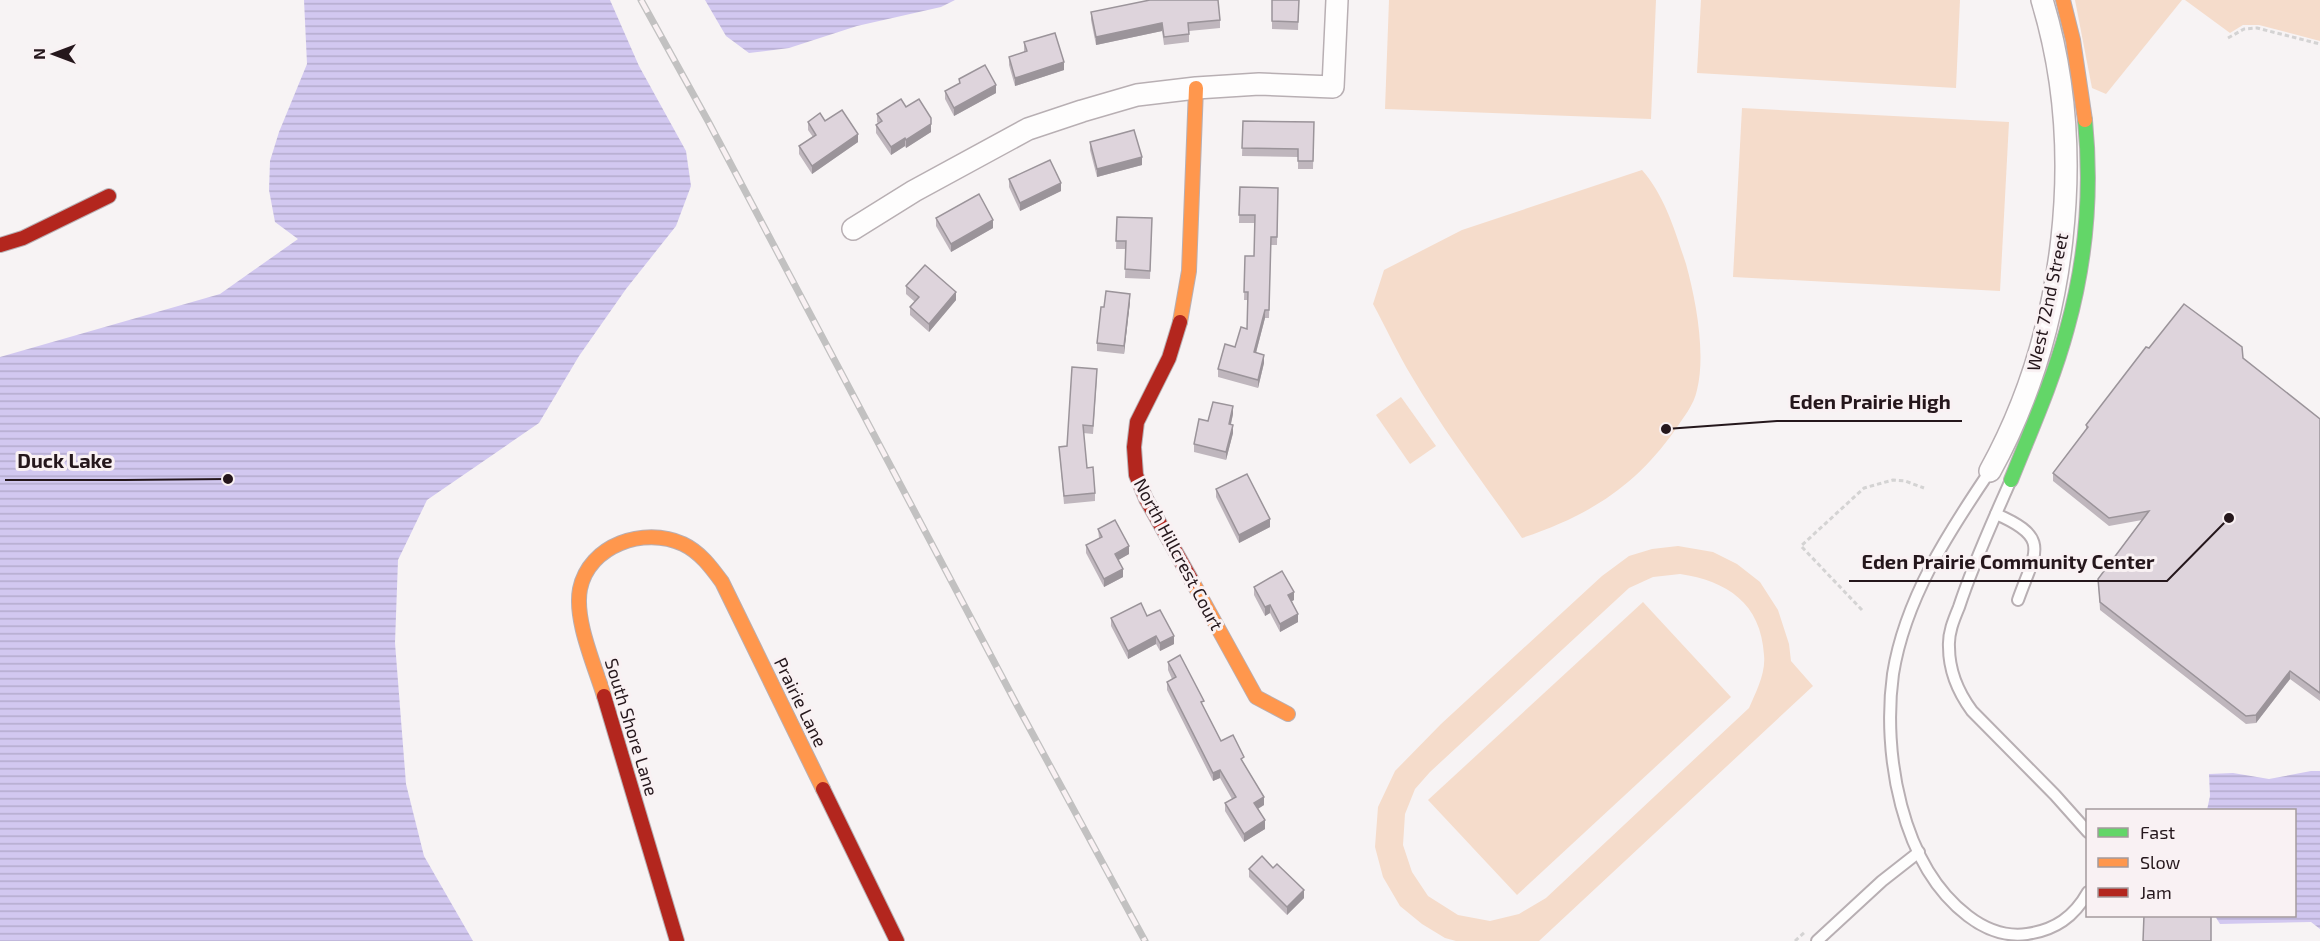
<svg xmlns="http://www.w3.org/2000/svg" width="2320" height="941" font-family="'Exo 2',sans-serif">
  <defs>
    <pattern id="water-rules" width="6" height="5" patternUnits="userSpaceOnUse" patternTransform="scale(1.5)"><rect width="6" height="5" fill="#d2c8f0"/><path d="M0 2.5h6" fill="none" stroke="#b4abcd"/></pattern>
  </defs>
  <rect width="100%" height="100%" fill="#f7f3f4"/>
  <g fill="#f5dccb" fill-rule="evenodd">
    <polygon points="1389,0 1656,0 1651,119 1385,109"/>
    <polygon points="1701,0 1960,0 1956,88 1697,73"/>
    <polygon points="2075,0 2182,0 2106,94 2092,88"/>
    <polygon points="2185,0 2320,0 2320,41 2259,25 2243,25 2230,33"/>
    <polygon points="1742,108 2009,122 2000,291 1733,277"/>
    <path d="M1642,170c23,26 33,61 44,94 10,36 20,90 11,126 -3,15 -14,28 -22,40 -40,57 -87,86 -153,108 -37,-53 -77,-105 -110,-161 -14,-23 -26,-49 -39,-73l11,-34 78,-40z"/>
    <polygon points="1401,397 1436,446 1410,464 1376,415"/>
    <path d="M1678,546l35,6 24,12 23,18 18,28 11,34 2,17 22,25 -274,255h-83l-11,-3 -23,-14 -22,-18 -17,-29 -8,-30 3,-40 17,-36 46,-47 161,-148 27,-20 23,-7zM1680,574c47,7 81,29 84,81 2,18 -8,37 -15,53l-203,190 -27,16 -29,7 -32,-6 -30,-19 -16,-24 -9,-27 2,-31 10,-25 15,-17 199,-184 24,-11z"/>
    <polygon points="1643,602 1731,697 1517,895 1428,800"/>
  </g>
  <g fill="url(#water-rules)">
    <polygon points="304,0 610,0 639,66 686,151 691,186 676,226 626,289 579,356 539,423 427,500 398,560 395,643 406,784 424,856 473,941 0,941 0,357 220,294 298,239 275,222 269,190 270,161 279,132 307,64"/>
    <polygon points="705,0 955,0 941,7 857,26 789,48 749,53 726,36"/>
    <polygon points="2311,771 2320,771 2320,929 2311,922 2220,924 2215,916 2294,916 2294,810 2207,810 2210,796 2209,774 2233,773 2269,779"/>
  </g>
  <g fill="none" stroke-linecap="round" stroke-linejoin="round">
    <defs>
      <g id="lane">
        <path d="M1990,471c-42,62 -85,128 -97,203 -11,79 8,191 75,242 17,13 37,21 59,18 28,-4 47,-17 61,-42"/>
        <path d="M2010,482c-18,41 -37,82 -51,125 -5,12 -11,26 -10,40 0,24 9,45 23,64l83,84 33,37"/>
        <path d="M1996,514c56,24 39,38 22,86"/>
        <polyline points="1817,941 1882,881 1919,852"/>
      </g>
      <g id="street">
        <polyline points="853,229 914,191 1028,129 1082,111 1137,95 1196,88 1259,84 1333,87 1337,0"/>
        <path d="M1990,471c76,-138 98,-320 52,-471"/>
      </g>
      <path id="fast" d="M2011,480c20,-50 42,-99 56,-151 19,-68 25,-139 18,-209"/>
      <g id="slow">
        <polyline points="2063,0 2073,40 2085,120"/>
        <polyline points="1180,322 1189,271 1196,88"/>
        <polyline points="1192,581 1256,697 1288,714"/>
        <path d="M604,696c-9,-30 -30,-76 -24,-107 9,-44 64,-63 103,-45 17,8 28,23 39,38l101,207"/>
      </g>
      <g id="jam">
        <polyline points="0,245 23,238 109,196"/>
        <polyline points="1180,322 1169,358 1137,422 1134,447 1136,475 1146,499 1192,581"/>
        <polyline points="604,696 677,941"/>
        <polyline points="823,789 897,941"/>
      </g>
    </defs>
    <use href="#lane" stroke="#b8afb3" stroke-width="14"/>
    <use href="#street" stroke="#b8afb3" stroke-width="24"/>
    <use href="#fast" stroke="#b8afb3" stroke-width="16"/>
    <use href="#slow" stroke="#b8afb3" stroke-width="16"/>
    <use href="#jam" stroke="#b8afb3" stroke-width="16"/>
    <g stroke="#d4d3d3" stroke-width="3" stroke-dasharray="4.5 3" stroke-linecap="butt">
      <polyline points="2228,38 2244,29 2257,28 2320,44"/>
      <polyline points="1862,610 1801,546 1864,488 1893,480 1905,481 1924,488"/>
      <polyline points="1795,941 1805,932"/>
    </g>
    <use href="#lane" stroke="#fefdfd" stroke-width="10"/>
    <use href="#street" stroke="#fefdfd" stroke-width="21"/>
    <use href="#fast" stroke="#63d668" stroke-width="14"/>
    <use href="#slow" stroke="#ff974d" stroke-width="14"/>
    <use href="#jam" stroke="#b3261e" stroke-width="14"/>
    <defs>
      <polyline id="rail" points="641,0 708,121 1018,707 1145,941"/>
    </defs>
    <use href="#rail" stroke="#c2c1c1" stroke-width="7"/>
    <use href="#rail" stroke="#f9f1f3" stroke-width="4.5" stroke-dasharray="14" stroke-linecap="butt"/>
  </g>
  <g fill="#bfb6bd">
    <polygon points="1272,0 1299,0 1298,30 1272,29"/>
    <polygon points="1091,12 1220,20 1220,28 1189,31 1189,42 1164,45 1162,31 1096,45 1091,20"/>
    <polygon points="1024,42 1064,70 1015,86 1009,65 1009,57 1024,52"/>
    <polygon points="959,79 996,93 954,116 945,99 945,91 959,84"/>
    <polygon points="906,107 931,132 906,148 905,146 891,155 876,133 876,125 878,123 877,122 877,114"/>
    <polygon points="825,121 858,142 812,174 799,154 799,146 813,137 808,130 808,122"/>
    <polygon points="1243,121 1314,122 1313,169 1298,169 1298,157 1242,156"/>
    <polygon points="1090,142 1142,165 1097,177 1090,150"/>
    <polygon points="1009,179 1061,191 1020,211 1009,187"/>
    <polygon points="1240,187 1278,188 1277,245 1271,245 1269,318 1265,318 1256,353 1264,363 1258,388 1218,377 1218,369 1235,347 1247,329 1248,300 1244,300 1245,256 1254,256 1255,223 1239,223"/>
    <polygon points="1117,217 1152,218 1150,279 1125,278 1126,249 1116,249"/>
    <polygon points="936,218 993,228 951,252 936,226"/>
    <polygon points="906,286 956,300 929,332 910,315 910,307 915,302 906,294"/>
    <polygon points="1130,302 1124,354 1097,351 1097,343 1104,307"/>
    <polygon points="2149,348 2243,358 2320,419 2320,701 2290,679 2256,723 2246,724 2100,610 2098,579 2142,520 2109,526 2053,481 2053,473 2086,430 2086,425"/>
    <polygon points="1097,377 1093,434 1083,433 1087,468 1095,493 1095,501 1064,504 1059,447 1067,446"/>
    <polygon points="1233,414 1231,424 1233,433 1226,460 1194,452 1194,444 1208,421"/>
    <polygon points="1216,489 1270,527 1239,543 1216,497"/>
    <polygon points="1098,529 1129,554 1118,560 1123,577 1104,587 1086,553 1086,545 1099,538"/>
    <polygon points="1254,587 1294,600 1292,601 1298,622 1280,632 1270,613 1265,616 1254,595"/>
    <polygon points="1147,616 1174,644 1160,651 1156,644 1128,659 1111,626 1111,618"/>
    <polygon points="1168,662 1204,709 1221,741 1244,763 1264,805 1258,809 1265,829 1244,842 1225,811 1225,803 1232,799 1220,778 1213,781 1167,690 1167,682 1172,679 1168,670"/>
    <polygon points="1249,869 1304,898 1287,915 1249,877"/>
  </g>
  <g fill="#9b949a">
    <polygon points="1162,23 1162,31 1096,45 1096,37"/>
    <polygon points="1064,62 1064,70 1015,86 1015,78"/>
    <polygon points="996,85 996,93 954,116 954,108"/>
    <polygon points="931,124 931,132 906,148 906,140"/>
    <polygon points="858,134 858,142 812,174 812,166"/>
    <polygon points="905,138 905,146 891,155 891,147"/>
    <polygon points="1142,157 1142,165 1097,177 1097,169"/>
    <polygon points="1061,183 1061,191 1020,211 1020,203"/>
    <polygon points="993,220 993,228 951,252 951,244"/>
    <polygon points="956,292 956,300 929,332 929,324"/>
    <polygon points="1130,294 1130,302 1124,354 1124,346"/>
    <polygon points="1265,310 1265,318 1254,360 1254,352"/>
    <polygon points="1264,355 1264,363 1258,388 1258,380"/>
    <polygon points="1233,406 1233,414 1229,432 1229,424"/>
    <polygon points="1233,425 1233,433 1226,460 1226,452"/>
    <polygon points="1270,519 1270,527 1239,543 1239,535"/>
    <polygon points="1129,546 1129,554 1115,562 1115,554"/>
    <polygon points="1123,569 1123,577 1104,587 1104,579"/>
    <polygon points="1294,592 1294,600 1288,603 1288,595"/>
    <polygon points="1270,605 1270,613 1265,616 1265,607"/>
    <polygon points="1298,614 1298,622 1280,632 1280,624"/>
    <polygon points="1156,636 1156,644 1128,659 1128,651"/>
    <polygon points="1174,636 1174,644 1160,651 1160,643"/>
    <polygon points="2290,671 2290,679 2256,723 2256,715"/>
    <polygon points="1220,770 1220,778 1213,781 1213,773"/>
    <polygon points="1264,797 1264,805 1254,811 1254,803"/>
    <polygon points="1265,820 1265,829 1244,842 1244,834"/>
    <polygon points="1304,890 1304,898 1287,915 1287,907"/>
  </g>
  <g fill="#ded4dc" stroke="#9b949a" stroke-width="1.5">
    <polygon points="1150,0 1218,0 1220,20 1188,23 1189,34 1164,37 1162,23 1096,37 1091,12"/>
    <polygon points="1272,0 1299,0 1298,22 1272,21"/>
    <polygon points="1055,33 1064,62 1015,78 1009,57 1027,51 1024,42"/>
    <polygon points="985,65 996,85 954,108 945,91 960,83 959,79"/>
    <polygon points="901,99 906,107 919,99 931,118 931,124 906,140 905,138 891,147 876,125 882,121 877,114"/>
    <polygon points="842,110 858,134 812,166 799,146 816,135 808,122 820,113 825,121"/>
    <polygon points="1243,121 1314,122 1313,161 1298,161 1298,149 1242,148"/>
    <polygon points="1134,130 1142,157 1097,169 1090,142"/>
    <polygon points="1050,160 1061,183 1020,203 1009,179"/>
    <polygon points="1240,187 1278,188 1277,237 1271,237 1269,310 1265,310 1254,352 1264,355 1258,380 1218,369 1225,344 1235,347 1241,327 1247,329 1248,292 1244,292 1245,256 1254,256 1255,215 1239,215"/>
    <polygon points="979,194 993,220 951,244 936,218"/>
    <polygon points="1117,217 1152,218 1150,271 1125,269 1126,241 1116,241"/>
    <polygon points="925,265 956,292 929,324 910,307 919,297 906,286"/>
    <polygon points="1106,291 1130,294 1124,346 1097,343 1101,307 1104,307"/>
    <polygon points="2184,304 2242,347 2243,358 2320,419 2320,693 2290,671 2256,715 2246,716 2100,602 2098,579 2149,511 2109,518 2053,473 2088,427 2086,425 2146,347 2149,348"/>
    <polygon points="1072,367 1097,369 1093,426 1083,425 1087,468 1093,467 1095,493 1064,496 1059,447 1067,446"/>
    <polygon points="1213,402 1233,406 1229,424 1233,425 1226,452 1194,444 1199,419 1208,421"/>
    <polygon points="1247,474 1270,519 1239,535 1216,489"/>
    <polygon points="1115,520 1129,546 1115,554 1123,569 1104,579 1086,545 1102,537 1098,529"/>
    <polygon points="1282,571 1294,592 1288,595 1298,614 1280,624 1270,605 1265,607 1254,587"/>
    <polygon points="1141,603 1147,616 1160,610 1174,636 1160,643 1156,636 1128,651 1111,618"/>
    <polygon points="1180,655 1204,701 1201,702 1221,741 1233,735 1244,757 1241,759 1264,797 1254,803 1265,820 1244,834 1225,803 1236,797 1220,770 1213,773 1167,682 1176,677 1168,662"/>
    <polygon points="1262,856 1273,868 1277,864 1304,890 1287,907 1249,869"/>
    <polygon points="2144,915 2211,915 2211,941 2143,941"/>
  </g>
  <g text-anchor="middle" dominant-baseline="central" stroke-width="6" stroke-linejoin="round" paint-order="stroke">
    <g font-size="18" fill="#25171c" stroke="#f9f1f3">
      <text transform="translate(2047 302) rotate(-78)">West 72nd Street</text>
      <text transform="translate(1179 554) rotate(62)">North Hillcrest Court</text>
      <text transform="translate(801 702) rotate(64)">Prairie Lane</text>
      <text transform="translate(632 727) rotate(73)">South Shore Lane</text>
    </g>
  </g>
  <path fill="none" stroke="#25171c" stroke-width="2" d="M1666 429L1777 421H1962M228 479L125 480H5M2229 518L2167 581H1849"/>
  <g fill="#25171c" stroke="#f9f1f3" stroke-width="2">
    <circle cx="1666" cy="429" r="6"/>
    <circle cx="228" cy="479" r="6"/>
    <circle cx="2229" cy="518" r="6"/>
  </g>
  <g font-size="20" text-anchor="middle" font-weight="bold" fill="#25171c" stroke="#f9f1f3" stroke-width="6" stroke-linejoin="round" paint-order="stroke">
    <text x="1870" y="409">Eden Prairie High</text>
    <text x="65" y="468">Duck Lake</text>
    <text x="2008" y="569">Eden Prairie Community Center</text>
  </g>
  <rect x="2086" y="809" width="210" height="108" fill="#f9f1f3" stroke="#a49a9d" stroke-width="1.5"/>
  <rect x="2098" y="828" width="30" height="9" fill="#63d668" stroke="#a49a9d" stroke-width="1.5"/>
  <text x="2140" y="839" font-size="18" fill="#25171c">Fast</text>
  <rect x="2098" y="858" width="30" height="9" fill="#ff974d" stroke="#a49a9d" stroke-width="1.5"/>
  <text x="2140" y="869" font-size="18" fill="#25171c">Slow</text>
  <rect x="2098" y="888" width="30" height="9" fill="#b3261e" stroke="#a49a9d" stroke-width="1.5"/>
  <text x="2140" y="899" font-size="18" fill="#25171c">Jam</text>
  <g transform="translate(54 54) rotate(270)" stroke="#f9f1f3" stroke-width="4.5" paint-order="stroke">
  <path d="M0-4.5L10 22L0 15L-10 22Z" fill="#25171c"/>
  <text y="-9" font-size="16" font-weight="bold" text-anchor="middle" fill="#25171c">N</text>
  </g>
</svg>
